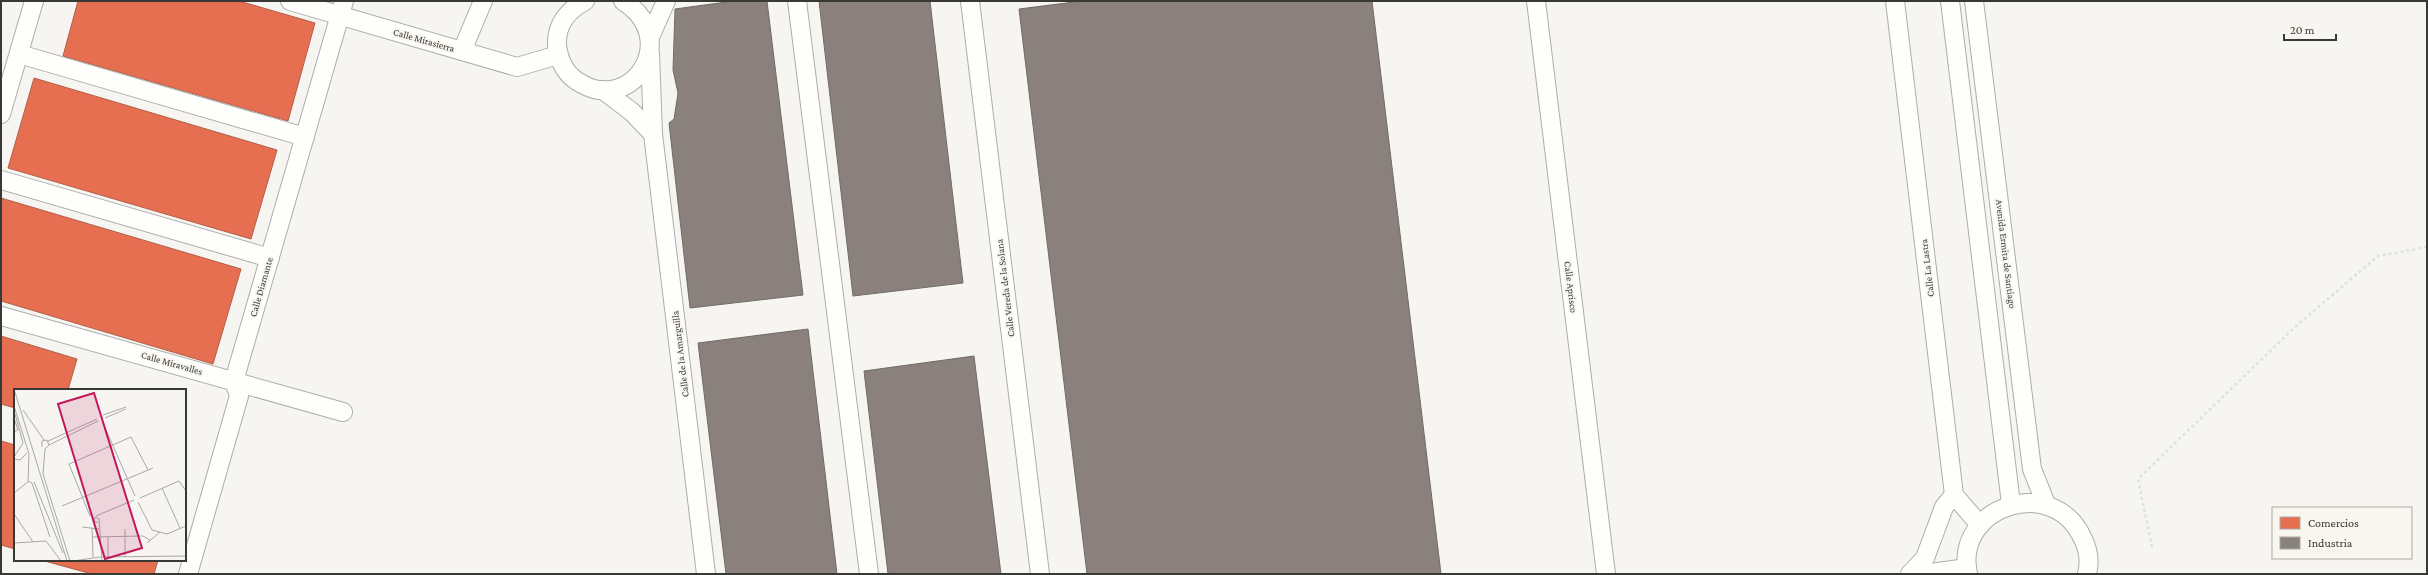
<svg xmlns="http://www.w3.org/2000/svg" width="2428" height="575" font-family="'Crimson Pro',serif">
  <rect width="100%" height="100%" fill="#f6f5f1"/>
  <g fill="#e76f51" stroke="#b25e49">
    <polygon points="78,1 239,1 315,23 288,121 63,56"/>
    <polygon points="34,78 277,150 251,239 8,168"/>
    <polygon points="1,198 241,269 213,364 1,301"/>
    <polygon points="1,336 77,359 68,390 15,390 15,408 1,404"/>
    <polygon points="1,441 15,445 15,549 1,545"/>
    <polygon points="41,560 158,560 154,574 92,574"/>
  </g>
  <g fill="#8a817c" stroke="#716b67">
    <polygon points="734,1 767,1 803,295 690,308 669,123 674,119 678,93 673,70 675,9"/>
    <polygon points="819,1 930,1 963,283 853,296"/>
    <polygon points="1082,1 1372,1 1441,574 1087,574 1019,9"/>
    <polygon points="808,329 837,574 726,574 698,343"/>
    <polygon points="974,356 1001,574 888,574 864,371"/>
  </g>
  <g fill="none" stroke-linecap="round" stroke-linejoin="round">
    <defs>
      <g id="minor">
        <polyline points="290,1 517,67 558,55"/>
        <path d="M585,1c-17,9 -29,24 -28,44 2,17 9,31 25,39 52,29 99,-47 41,-83"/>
        <polyline points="797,1 869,574"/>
        <polyline points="970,1 1040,574"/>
        <polyline points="1536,1 1606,574"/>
        <polyline points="1895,1 1954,495 1980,525"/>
        <polyline points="1950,1 2011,504"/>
        <polyline points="1974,1 2032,469 2046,504"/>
        <polyline points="650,37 666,1"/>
        <polyline points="462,51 483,1"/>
        <polyline points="650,53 653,134 706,574"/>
        <polyline points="19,54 305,137"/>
        <polyline points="603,90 632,112 653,134"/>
        <polyline points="1,114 34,1"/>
        <polyline points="1,180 270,258"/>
        <polyline points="1,316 343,412"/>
        <polyline points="188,574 239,396 234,381 344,1"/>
        <polyline points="1910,574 1925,558 1944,507 1954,495"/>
        <polyline points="1924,574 1967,568"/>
        <path d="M1968,574c-15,-68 86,-101 115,-35 5,10 7,23 4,35"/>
      </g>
    </defs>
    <use href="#minor" stroke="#adadaa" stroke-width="20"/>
    <polyline stroke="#e0e0de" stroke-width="2.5" stroke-dasharray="3 3" stroke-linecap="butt" points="2152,547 2138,479 2295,327 2378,256 2427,247"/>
    <use href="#minor" stroke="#fefefd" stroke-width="18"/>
  </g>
  <g text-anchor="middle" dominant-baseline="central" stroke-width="4" stroke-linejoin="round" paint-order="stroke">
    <g font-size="10" fill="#383835" stroke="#f8f6ef">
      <text transform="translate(424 40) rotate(16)">Calle Mirasierra</text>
      <text transform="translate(2006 254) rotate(83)">Avenida Ermita de Santiago</text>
      <text transform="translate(1927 268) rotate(-97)">Calle La Lastra</text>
      <text transform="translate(261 287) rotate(-74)">Calle Diamante</text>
      <text transform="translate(1571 287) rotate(83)">Calle Aprisco</text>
      <text transform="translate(1005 288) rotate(-97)">Calle Vereda de la Solana</text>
      <text transform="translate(680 354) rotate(-97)">Calle de la Amarguilla</text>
      <text transform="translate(172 363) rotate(16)">Calle Miravalles</text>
    </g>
  </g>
  <g transform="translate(14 389)">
    <rect width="172" height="172" fill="#f6f5f1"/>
    <path fill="none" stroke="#aaa9a6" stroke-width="1" d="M0,0l53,172M0,17l15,48 -1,27 4,2M9,21l21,30M89,26l23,-8M0,29l4,12 -4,2M91,29l21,-9M89,34l32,73M34,52l49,-22M35,56l49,-24M28,58v-6l5,-1 2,5 -4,4M31,60l-2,25 27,87M0,68l9,-14 -8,-29M0,70l6,1 7,-7M20,93l29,71M18,94l18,54M148,99l18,40M0,104l15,-12M126,109l39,-17 7,10M124,113l14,28 15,4 19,-8M48,117l91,-38M0,125l19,28M76,127l-21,-52 62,-27 17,33M82,127l38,-16M84,133h-4l1,-5 4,2 3,42M68,138l17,2M78,139l1,29M111,140v28M78,148l51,-1 7,4M94,148v20M32,152l15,20M0,154l32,-2M133,154l13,-11M59,172l27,-4 86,-1"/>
    <path fill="#c2185b" fill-opacity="0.15" stroke="#c2185b" stroke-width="2" d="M80,4l48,155 -37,11 -47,-155z"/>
    <rect width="172" height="172" fill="none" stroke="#383835" stroke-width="2"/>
  </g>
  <rect width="2428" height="575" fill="none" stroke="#383835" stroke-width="4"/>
  <rect x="2272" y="507" width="140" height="52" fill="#f8f6ef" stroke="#abaaa5"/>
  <rect x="2280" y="517" width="20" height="12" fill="#e76f51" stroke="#abaaa5"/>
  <text x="2308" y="527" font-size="12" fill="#383835">Comercios</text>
  <rect x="2280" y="537" width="20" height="12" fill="#8a817c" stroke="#abaaa5"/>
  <text x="2308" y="547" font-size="12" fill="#383835">Industria</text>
  <path d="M2284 34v6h52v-6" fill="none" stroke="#383835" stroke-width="2"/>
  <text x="2290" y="34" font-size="12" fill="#383835" stroke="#f8f6ef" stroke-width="3" paint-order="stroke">20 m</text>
</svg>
